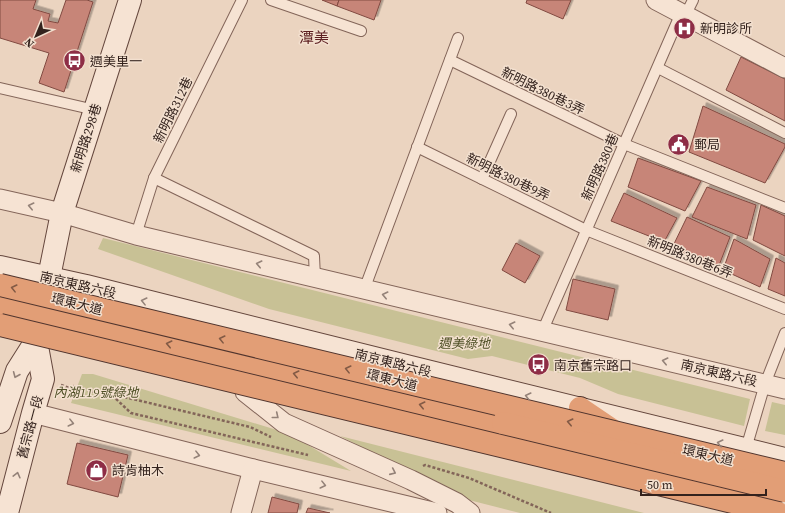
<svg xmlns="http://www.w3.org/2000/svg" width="785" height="513" font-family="'Source Serif 4','Noto Sans TC',serif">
  <defs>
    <filter id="shadow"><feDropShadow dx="3.5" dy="-3.5" stdDeviation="0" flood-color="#0004"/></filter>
  </defs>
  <rect width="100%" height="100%" fill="#ebd4c0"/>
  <g fill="#c8c195">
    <polygon points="103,238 750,399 744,426 618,394 580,378 492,356 468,359 269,309 98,249"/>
    <polygon points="82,374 93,374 290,434 351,471 71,403"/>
    <polygon points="772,402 785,405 785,435 765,431"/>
    <polygon points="340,436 644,513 520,513 465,499"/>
  </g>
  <g fill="#c78578" stroke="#814a41" filter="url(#shadow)">
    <polygon points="0,0 36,0 33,9 50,14 48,21 58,23 66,0 87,0 93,2 64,92 39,83 49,53 0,38"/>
    <polygon points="322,0 339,0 337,6"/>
    <polygon points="339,0 381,0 374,20 337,6"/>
    <polygon points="527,0 571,0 563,19 526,3"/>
    <polygon points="741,57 785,79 785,121 726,90"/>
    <polygon points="703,106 785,144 785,147 765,183 689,152"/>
    <polygon points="638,158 701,181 685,211 628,187"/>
    <polygon points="707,187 756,205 747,239 692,217"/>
    <polygon points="624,193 677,218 664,242 611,221"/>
    <polygon points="761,205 785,216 785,256 753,240"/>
    <polygon points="687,217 730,237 718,268 672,248"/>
    <polygon points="734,239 770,259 760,287 723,270"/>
    <polygon points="516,243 540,256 525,283 502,270"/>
    <polygon points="776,258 785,263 785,296 768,289"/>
    <polygon points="573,279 615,289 608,320 566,310"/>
    <polygon points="77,443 128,455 118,497 67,484"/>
    <polygon points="272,497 299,504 297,513 268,513"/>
    <polygon points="308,508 330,513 306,513"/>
  </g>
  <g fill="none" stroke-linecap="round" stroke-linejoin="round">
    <defs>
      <g id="service">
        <polyline points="271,0 361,31"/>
        <polyline points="685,16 693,0"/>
        <polyline points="450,60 624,144 785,208"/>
        <polyline points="658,68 785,133"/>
        <polyline points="0,88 95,110"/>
        <polyline points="417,147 586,230 785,309"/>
        <polyline points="154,178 314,256 315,278"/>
        <polyline points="482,179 511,114"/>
        <polyline points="136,235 154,178 242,0"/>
        <polyline points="364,290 458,38"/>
        <polyline points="542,332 681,13"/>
        <polyline points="745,452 765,384 785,333"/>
      </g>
      <g id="minor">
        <polyline points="656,0 785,68"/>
        <polyline points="0,199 62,213 136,235 785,389"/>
        <polyline points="245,392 284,423 411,480 457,503 470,513"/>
        <polyline points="33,413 253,469 437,513"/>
        <polyline points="241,513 253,469"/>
      </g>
      <g id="secondary">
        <polyline points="0,267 86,286 410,367 785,459"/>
        <polyline points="0,422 17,371 36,341"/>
        <polyline points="7,513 33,413 43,379 36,341 62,213 130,0"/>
      </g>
      <g id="trunk">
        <polyline points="0,303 521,429"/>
        <polyline points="580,408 614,431"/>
      </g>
    </defs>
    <use href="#service" stroke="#836559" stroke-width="12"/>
    <use href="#minor" stroke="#836559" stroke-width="21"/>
    <use href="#secondary" stroke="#65473d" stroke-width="24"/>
    <use href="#trunk" stroke="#51352e" stroke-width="24"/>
    <g stroke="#836559" stroke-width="2.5" stroke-dasharray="3 2" stroke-linecap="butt">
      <polyline points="61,385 72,389"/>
      <polyline points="73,386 115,398 131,413 308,455"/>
      <polyline points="115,398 120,396 250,427 271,437"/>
      <polyline points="423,466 425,465 469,478 551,513"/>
    </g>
    <use href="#service" stroke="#f6e3d3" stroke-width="10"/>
    <use href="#minor" stroke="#f6e3d3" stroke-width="19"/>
    <use href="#secondary" stroke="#f6e3d3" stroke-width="22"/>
    <use href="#trunk" stroke="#e29e76" stroke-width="22"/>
    <defs>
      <g id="trunk-bridge">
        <polyline points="0,285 785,473"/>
        <polyline points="0,325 778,513"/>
        <polyline points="503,423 785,491"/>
      </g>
    </defs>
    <use href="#trunk-bridge" stroke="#51352e" stroke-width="24" stroke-linecap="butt"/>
    <use href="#trunk-bridge" stroke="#e29e76" stroke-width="22"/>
  </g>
  <defs><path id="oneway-chevron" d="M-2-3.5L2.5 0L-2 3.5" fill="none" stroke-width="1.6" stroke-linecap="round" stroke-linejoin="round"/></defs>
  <g stroke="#948278">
    <use href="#oneway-chevron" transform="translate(31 206) rotate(-167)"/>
    <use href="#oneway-chevron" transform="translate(259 264) rotate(-167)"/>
    <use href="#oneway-chevron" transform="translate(385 295) rotate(-167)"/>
    <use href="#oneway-chevron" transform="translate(144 301) rotate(-166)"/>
    <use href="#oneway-chevron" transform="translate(512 325) rotate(-167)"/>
    <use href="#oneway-chevron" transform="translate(665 361) rotate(-167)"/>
    <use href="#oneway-chevron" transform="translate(16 375) rotate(113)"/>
    <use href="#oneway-chevron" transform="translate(528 396) rotate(-166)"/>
    <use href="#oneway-chevron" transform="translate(276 416) rotate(39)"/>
    <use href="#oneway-chevron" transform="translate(71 423) rotate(14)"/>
    <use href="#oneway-chevron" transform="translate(720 443) rotate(-166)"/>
    <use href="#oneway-chevron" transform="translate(197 455) rotate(14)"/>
    <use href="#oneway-chevron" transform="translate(393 472) rotate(24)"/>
    <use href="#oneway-chevron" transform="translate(17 475) rotate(-76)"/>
    <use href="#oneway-chevron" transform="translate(323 485) rotate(14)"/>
  </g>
  <g stroke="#825a45">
    <use href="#oneway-chevron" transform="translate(14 288) rotate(-166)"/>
    <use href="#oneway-chevron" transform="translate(222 339) rotate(-166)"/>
    <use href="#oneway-chevron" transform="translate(169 344) rotate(-167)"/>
    <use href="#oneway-chevron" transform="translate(348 369) rotate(-166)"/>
    <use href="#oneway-chevron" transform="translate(296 374) rotate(-167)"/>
    <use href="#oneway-chevron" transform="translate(422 405) rotate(-167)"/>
    <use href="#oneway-chevron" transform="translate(570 422) rotate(-167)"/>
  </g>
  <defs>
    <symbol id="hospital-disc" viewBox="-11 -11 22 22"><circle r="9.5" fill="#8e2d46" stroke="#f3e0cf"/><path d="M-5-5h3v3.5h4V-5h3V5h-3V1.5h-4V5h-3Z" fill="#fff"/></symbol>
    <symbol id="bus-disc" viewBox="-11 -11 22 22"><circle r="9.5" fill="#8e2d46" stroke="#f3e0cf"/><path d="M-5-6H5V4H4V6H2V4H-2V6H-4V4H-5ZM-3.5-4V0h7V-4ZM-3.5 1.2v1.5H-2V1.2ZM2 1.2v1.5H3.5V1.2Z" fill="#fff"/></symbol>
    <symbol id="civic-disc" viewBox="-11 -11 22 22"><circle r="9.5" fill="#8e2d46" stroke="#f3e0cf"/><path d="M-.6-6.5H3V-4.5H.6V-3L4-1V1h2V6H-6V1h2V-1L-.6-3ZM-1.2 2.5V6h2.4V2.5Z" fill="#fff"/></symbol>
    <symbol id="shop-disc" viewBox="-11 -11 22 22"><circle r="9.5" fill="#8e2d46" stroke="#f3e0cf"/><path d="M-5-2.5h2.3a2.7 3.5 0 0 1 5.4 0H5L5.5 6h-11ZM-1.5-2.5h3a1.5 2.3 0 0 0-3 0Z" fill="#fff"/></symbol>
  </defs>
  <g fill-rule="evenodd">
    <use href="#hospital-disc" x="672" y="16" width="25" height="25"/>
    <use href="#bus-disc" x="62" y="48" width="25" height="25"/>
    <use href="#civic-disc" x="666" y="132" width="25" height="25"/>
    <use href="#bus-disc" x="526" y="352" width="25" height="25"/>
    <use href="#shop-disc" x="84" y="458" width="25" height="25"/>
  </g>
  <g text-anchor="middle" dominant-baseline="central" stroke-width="3" stroke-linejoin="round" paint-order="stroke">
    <g font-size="13" fill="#33221d" stroke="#f3e0cf" text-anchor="start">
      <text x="700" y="28">新明診所</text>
      <text x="90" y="61">週美里一</text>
      <text x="694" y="144">郵局</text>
      <text x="554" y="365">南京舊宗路口</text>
      <text x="112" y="470">詩肯柚木</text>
    </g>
    <g font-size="13" fill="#33221d" stroke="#f3e0cf">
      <text transform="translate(543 91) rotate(26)">新明路380巷3弄</text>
      <text transform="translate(173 110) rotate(-64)">新明路312巷</text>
      <text transform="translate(86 138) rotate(-72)">新明路298巷</text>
      <text transform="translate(600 167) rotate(-66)">新明路380巷</text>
      <text transform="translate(508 177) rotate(26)">新明路380巷9弄</text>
      <text transform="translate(690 257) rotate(22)">新明路380巷6弄</text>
      <text transform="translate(78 285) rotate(13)">南京東路六段</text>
      <text transform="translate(77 304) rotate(14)">環東大道</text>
      <text transform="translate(393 363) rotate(14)">南京東路六段</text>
      <text transform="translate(719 373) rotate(13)">南京東路六段</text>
      <text transform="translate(392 380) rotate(14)">環東大道</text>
      <text transform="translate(30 427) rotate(-75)">舊宗路一段</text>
      <text transform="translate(708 455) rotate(13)">環東大道</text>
    </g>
    <g font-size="13" font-style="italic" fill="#4e4f25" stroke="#f3e0cf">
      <text x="464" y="343">週美綠地</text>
      <text x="96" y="392">內湖119號綠地</text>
    </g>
    <g font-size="15" fill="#5d1f21" stroke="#f3e0cf">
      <text x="314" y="37">潭美</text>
    </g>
  </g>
  <g transform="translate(36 36) rotate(224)" stroke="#f3e0cf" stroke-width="3" paint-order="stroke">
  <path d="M0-3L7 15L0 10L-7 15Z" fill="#33221d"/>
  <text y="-6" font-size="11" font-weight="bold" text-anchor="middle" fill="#33221d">N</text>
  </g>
  <path d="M641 489v6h125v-6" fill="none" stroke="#33221d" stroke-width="2"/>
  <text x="647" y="489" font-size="12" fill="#33221d" stroke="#f3e0cf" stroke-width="3" paint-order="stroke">50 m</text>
</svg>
